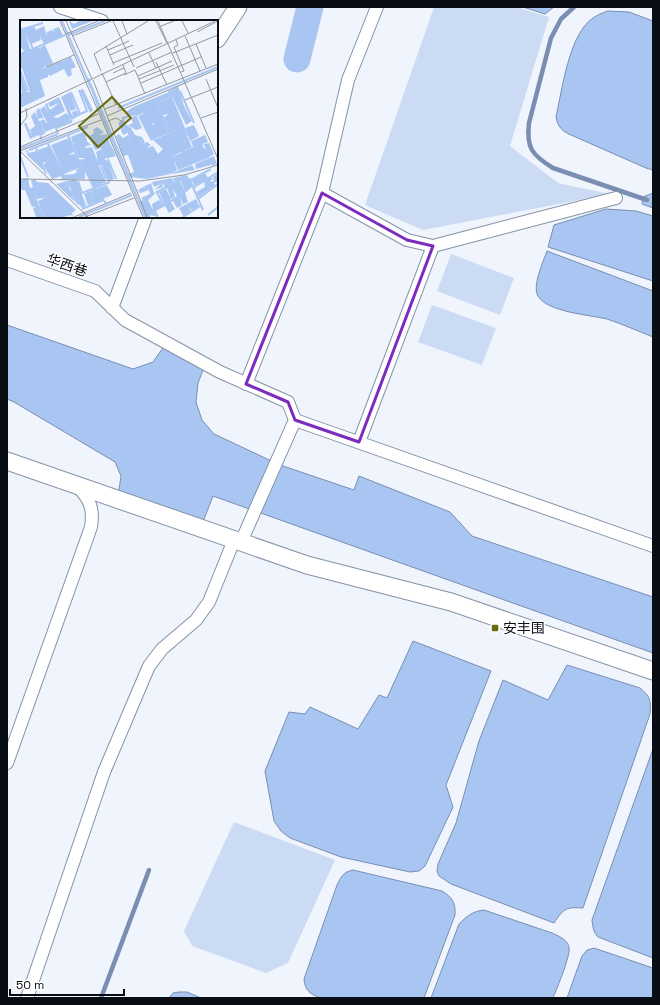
<svg xmlns="http://www.w3.org/2000/svg" width="660" height="1005" font-family="'Space Grotesk','Noto Sans SC',sans-serif">
  <rect width="100%" height="100%" fill="#eff4fd"/>
  <g fill="#ccdbf4">
    <polygon points="434,7 516,7 549,17 510,146 558,183 610,194 423,230 365,205"/>
    <polygon points="451,254 514,278 500,315 437,291"/>
    <polygon points="432,305 496,328 482,365 418,342"/>
    <polygon points="234,822 335,860 288,963 266,973 192,946 184,931"/>
  </g>
  <g fill="#a9c6f3" stroke="#798eb0">
    <polygon points="523,7 554,7 545,14"/>
    <path d="M607,11l22,1 24,9v149l-7,-2 -75,-33c-9,-4 -13,-8 -15,-18 6,-27 13,-83 37,-99 4,-3 10,-5 14,-7z"/>
    <polygon points="653,193 653,208 642,204 643,197"/>
    <polygon points="606,209 636,211 653,216 653,281 548,247 554,225"/>
    <path d="M547,251l106,40v46c-15,-6 -31,-13 -46,-18 -17,-4 -60,-7 -69,-23 -6,-10 5,-34 9,-45z"/>
    <polygon points="7,325 133,369 153,362 165,345 205,365 198,383 196,402 202,420 214,434 280,465 354,490 359,476 450,512 472,536 653,597 653,653 213,496 201,527 118,497 121,476 115,462 14,402 7,399"/>
    <polygon points="413,641 491,671 446,785 453,807 425,866 419,871 410,872 341,857 290,838 281,831 274,821 265,771 289,712 305,714 310,707 358,729 379,695 387,698"/>
    <path d="M567,665l73,23c11,9 11,13 10,26l-67,194c-17,-1 -19,0 -29,15l-103,-39 -12,-8 -2,-5 1,-7 18,-41 23,-82 24,-61 45,20z"/>
    <path d="M653,749v209l-55,-21c-5,-5 -5,-10 -6,-17z"/>
    <path d="M353,870l89,21c10,6 14,12 13,24l-31,83h-103c-11,-4 -16,-7 -17,-19l33,-94c4,-8 6,-13 16,-15z"/>
    <path d="M484,910l68,23c6,3 15,6 17,14 2,8 -12,41 -16,51h-122l28,-74c8,-8 14,-13 25,-14z"/>
    <polygon points="594,948 653,968 653,998 567,998 582,956 587,950"/>
    <polygon points="179,992 187,992 201,998 169,998 173,993"/>
  </g>
  <g fill="none" stroke-linecap="round" stroke-linejoin="round">
    <g stroke="#798eb0" stroke-width="4.5">
      <path d="M574,7l-13,12 -10,19 -22,85c-3,25 3,32 24,45l94,32"/>
      <polyline points="101,998 149,870"/>
    </g>
    <polyline stroke="#a9c6f3" stroke-width="27" points="297,59 310,7"/>
    <defs>
      <g id="street">
        <polyline points="60,7 102,21"/>
        <polyline points="322,193 407,240 433,246"/>
        <polyline points="7,260 95,291 125,320 220,372 288,402 295,420 241,542"/>
        <polyline points="112,308 146,217"/>
        <polyline points="246,384 322,193 348,80 377,7"/>
        <polyline points="295,420 653,546"/>
        <polyline points="359,442 433,246 616,198"/>
        <path d="M7,763l84,-236c3,-18 -1,-28 -14,-41"/>
        <polyline points="27,998 104,772 149,666 162,649 196,620 209,602 234,540"/>
      </g>
      <g id="secondary">
        <polyline points="217,39 238,7"/>
        <polyline points="7,461 307,565 451,602 653,671"/>
      </g>
    </defs>
    <use href="#street" stroke="#8592a6" stroke-width="14"/>
    <use href="#secondary" stroke="#8592a6" stroke-width="19"/>
    <use href="#street" stroke="#fff" stroke-width="12"/>
    <use href="#secondary" stroke="#fff" stroke-width="17"/>
  </g>
  <path fill="none" stroke="#7b2cbf" stroke-width="3" stroke-linejoin="round" d="M322,193l85,47 26,6 -74,196 -64,-22 -7,-18 -42,-18z"/>
  <rect fill="#676b0e" stroke="#fff" stroke-width="1.5" x="491" y="624" width="8" height="8" rx="2"/>
  <g text-anchor="middle" dominant-baseline="central" stroke-width="3" stroke-linejoin="round" paint-order="stroke">
    <g font-size="14" fill="#090d14" stroke="#fff">
      <text transform="translate(67 265) rotate(19)">华西巷</text>
    </g>
    <g font-size="14" fill="#090d14" stroke="#fff" text-anchor="start">
      <text x="503" y="628">安丰围</text>
    </g>
  </g>
  <g transform="translate(20 20)">
    <rect width="198" height="198" fill="#eff4fd"/>
    <path d="M49,1l5,3 5,-3h14l-21,8zM14,6l2,4 8,-4 3,10v-4l5,-2 2,3 -1,-4 6,-2 4,9 -19,8 -5,-10 2,6 -10,4 -6,-12 5,17 9,-1 7,18 -9,7 34,-16 5,10 -5,2 1,6 -4,2 -4,-8 -14,7 -2,-2v3l-8,3 5,16 -25,12v-17l2,3 -2,-22 7,20h3l-8,-24h-2v-19l1,4 3,-2 -4,-5v-16zM25,25l8,18 -6,3 -7,-18zM69,58l40,96 5,-2 -6,-17 -5,1 -1,-3 -6,-17 3,-2 4,4 5,-3 6,13 13,-6 4,3 -5,3 7,-2 5,8 5,-5 -10,-9 30,-13 9,20 -21,10 31,-12 4,6 -2,-7 5,-1 5,11 -6,4 -30,12 -5,-12 4,12 -7,4 -23,5 -17,-2 10,25 3,-2 -2,-2 9,-4 -1,-4 -9,3 -2,-3 13,-7 3,10 3,-1 -9,8 5,10 -1,-6 7,-4 3,5 2,-1 -5,-12 7,-3 5,10 -2,2 8,-5 -4,-7 2,8 -4,2 -4,-11 13,-7 5,11 -4,-11 5,-4 -11,5 -2,-4 14,-3 5,12 -7,6 3,9 -5,2 -3,-7 2,8 -5,3 -4,-7 -2,1 4,7 -6,4 -4,-7 -9,5 3,6 -9,-2v2h-6l-44,-103 -13,-35zM158,66l6,20 8,15 -6,4 -16,-33zM63,69l10,21 -3,3 -10,-23zM50,72l6,17 -5,2 -2,-3 1,3 3,6 -1,-5 5,-2 1,4 -4,5 -4,-1v4l-25,10 -5,-11 4,-2 3,5v-2l-7,-13 5,-3 3,7 -3,-9 2,-1 3,7 9,-7 -9,4 -2,-4 11,-6 6,14 -12,6 5,1 8,-5 3,3 -8,-19zM149,72l1,4 -21,7h7l12,29 -12,4 -5,-10 4,-3 -4,1 -5,-12 3,-2 -15,6 -7,-1 -1,-3 7,-5zM151,77l12,28 -13,7 -6,-15 5,-3 -6,1 -6,-13zM19,88l5,10 -6,1 5,14 -13,6 -6,-15 2,-2 6,15 -2,-7 5,-4 -4,-10 4,-4 3,7 -2,-8zM125,93l11,25 -5,3 -13,-25zM114,96h3l5,12 -6,2 -8,-5 5,-2 -2,-5zM101,101l10,7 4,7 7,2 3,5 -11,4 -7,-17v4l-4,2 -5,-12zM174,105l5,11 -9,5 -5,-13zM77,107l7,5 -5,3 8,-1 1,4 -4,2 4,-1 8,17 -12,3 4,2 6,18 -6,2 -6,-16 -3,1 7,16 -13,6 -8,-16v7l-23,1 -1,-4 -9,3 -9,-14 4,-3 -5,1 -4,-13 11,-4 14,29 11,-1 9,-6 -4,-8 7,-2h-7l-6,-13 3,-2 -3,1 -2,-7 14,-6 2,10 4,4 -5,1 -1,2 7,-1 6,15 -2,-10 5,-3 3,8 -3,-9 -6,2 -6,-14 5,-3 -1,-3zM185,115l3,7 -15,5 -2,-6zM49,118l5,14 -6,3 7,-1 6,13 -17,7 -13,-29zM8,130v3l9,-2 7,20 -16,-15 -2,-5zM194,136l3,8 -5,2 -2,-4 1,3 -15,4 -1,-5zM172,145l3,5 -23,4v-1zM185,153l3,5 -14,8 -2,-6zM198,153v10l-4,-1 1,3 -16,12 -3,-5 9,-5 -1,-5 7,-5 2,2 -4,3 5,-1 -1,-4zM8,158l2,10 3,-1 -2,-6 4,-2 2,3 11,1 28,27 -4,3 1,4 -2,-2 -8,2 -10,-27 9,27h-18l-6,-16 7,-3 -8,1 -4,-7 9,25h-6l-3,-8 3,-3 -4,1 -7,-17h-3l-2,-4v-6zM152,158l2,4 -9,5 -3,-5 1,5 -9,3 7,-6 -7,3 -2,-5zM56,159l10,26 -3,3 -4,-3 -12,-23 8,20 -19,-18zM87,165l5,10 -16,7 -4,-12zM70,171l5,11 -7,3 -4,-11zM176,179l3,7 -7,4 -3,-3 2,4 -8,5 -4,-8z" fill="#a9c6f3"/>
    <path fill="none" stroke="#a9c6f3" stroke-width="2" d="M42,1l29,67M0,10l23,-7M6,13l7,16 32,-14M48,15l37,-14M19,28l8,18M0,50l8,21M18,52l23,-10M157,68l-8,4 18,44M160,71l14,32M51,72l9,22M136,81l13,31M129,84l21,-8M98,88l100,-41M125,91l11,26 28,-11M116,95l12,-5M54,97l13,-6 -8,-21M19,101l5,12 -4,2 2,5M104,104l-1,-6 7,-2M107,109l7,18 10,-4M38,114l-2,-6 15,-6 1,-4M48,115l7,17M28,124l16,31M16,128l10,26M0,129l38,-15M9,130l59,-23M55,132l7,16 -6,3M162,133l21,-9M0,136l8,21M88,139l8,20M81,146l5,13M169,158l14,32M171,160l20,-11M58,161l4,12 28,-11M173,168l25,-16M32,170l11,27M51,171l7,13M71,171l5,11M13,173l10,24M178,179l20,-15M143,185l-6,-13 29,-15M62,189l21,-9 3,3M188,195l10,-8M59,197l53,-22M163,197l17,-11"/>
    <path fill="none" stroke="#9398a0" stroke-width="1" d="M40,1l83,196M46,1l26,58M93,1l21,46M102,1l5,13M136,1l11,22M138,1l60,138M162,1l6,12M141,6l13,-5M177,12l21,-11M46,14l32,-13M52,16l39,-15M165,16l15,35M156,20l2,5 -4,2 10,24 -3,1M176,24l10,24M86,26l8,19M88,30l21,-9M129,33l7,15M153,33l45,-18M90,35l23,-10M136,42l11,23M93,43l49,-20M26,47l28,-12M116,48l36,-16M81,51l-7,-17 54,-33M82,53l14,32M93,53l11,-5M104,55l11,-5 10,24M118,56l34,-15M119,59l35,-14M186,59l12,29M73,60l54,137M86,62l20,-9 -3,-8M121,63l60,-26M165,80l33,-13M85,89l113,-45M0,93l195,-92M87,96l111,-47M181,98l17,-6M88,101l8,-3 7,4M0,106l7,-9 -1,-9M0,127l78,-33M0,131l81,-31M0,131l68,66M0,159l120,2 44,-6 34,-10M54,197l57,-24M65,197l49,-19"/>
    <path fill="#676b0e" fill-opacity="0.15" stroke="#676b0e" stroke-width="2" d="M92,77l19,21 -33,29 -19,-21z"/>
    <rect width="198" height="198" fill="none" stroke="#090d14" stroke-width="2"/>
  </g>
  <rect width="660" height="1005" fill="none" stroke="#090d14" stroke-width="16"/>
  <path d="M10 989v6h114v-6" fill="none" stroke="#090d14" stroke-width="2"/>
  <text x="16" y="989" font-size="12" fill="#090d14" stroke="#ffffff" stroke-width="3" paint-order="stroke">50 m</text>
</svg>
